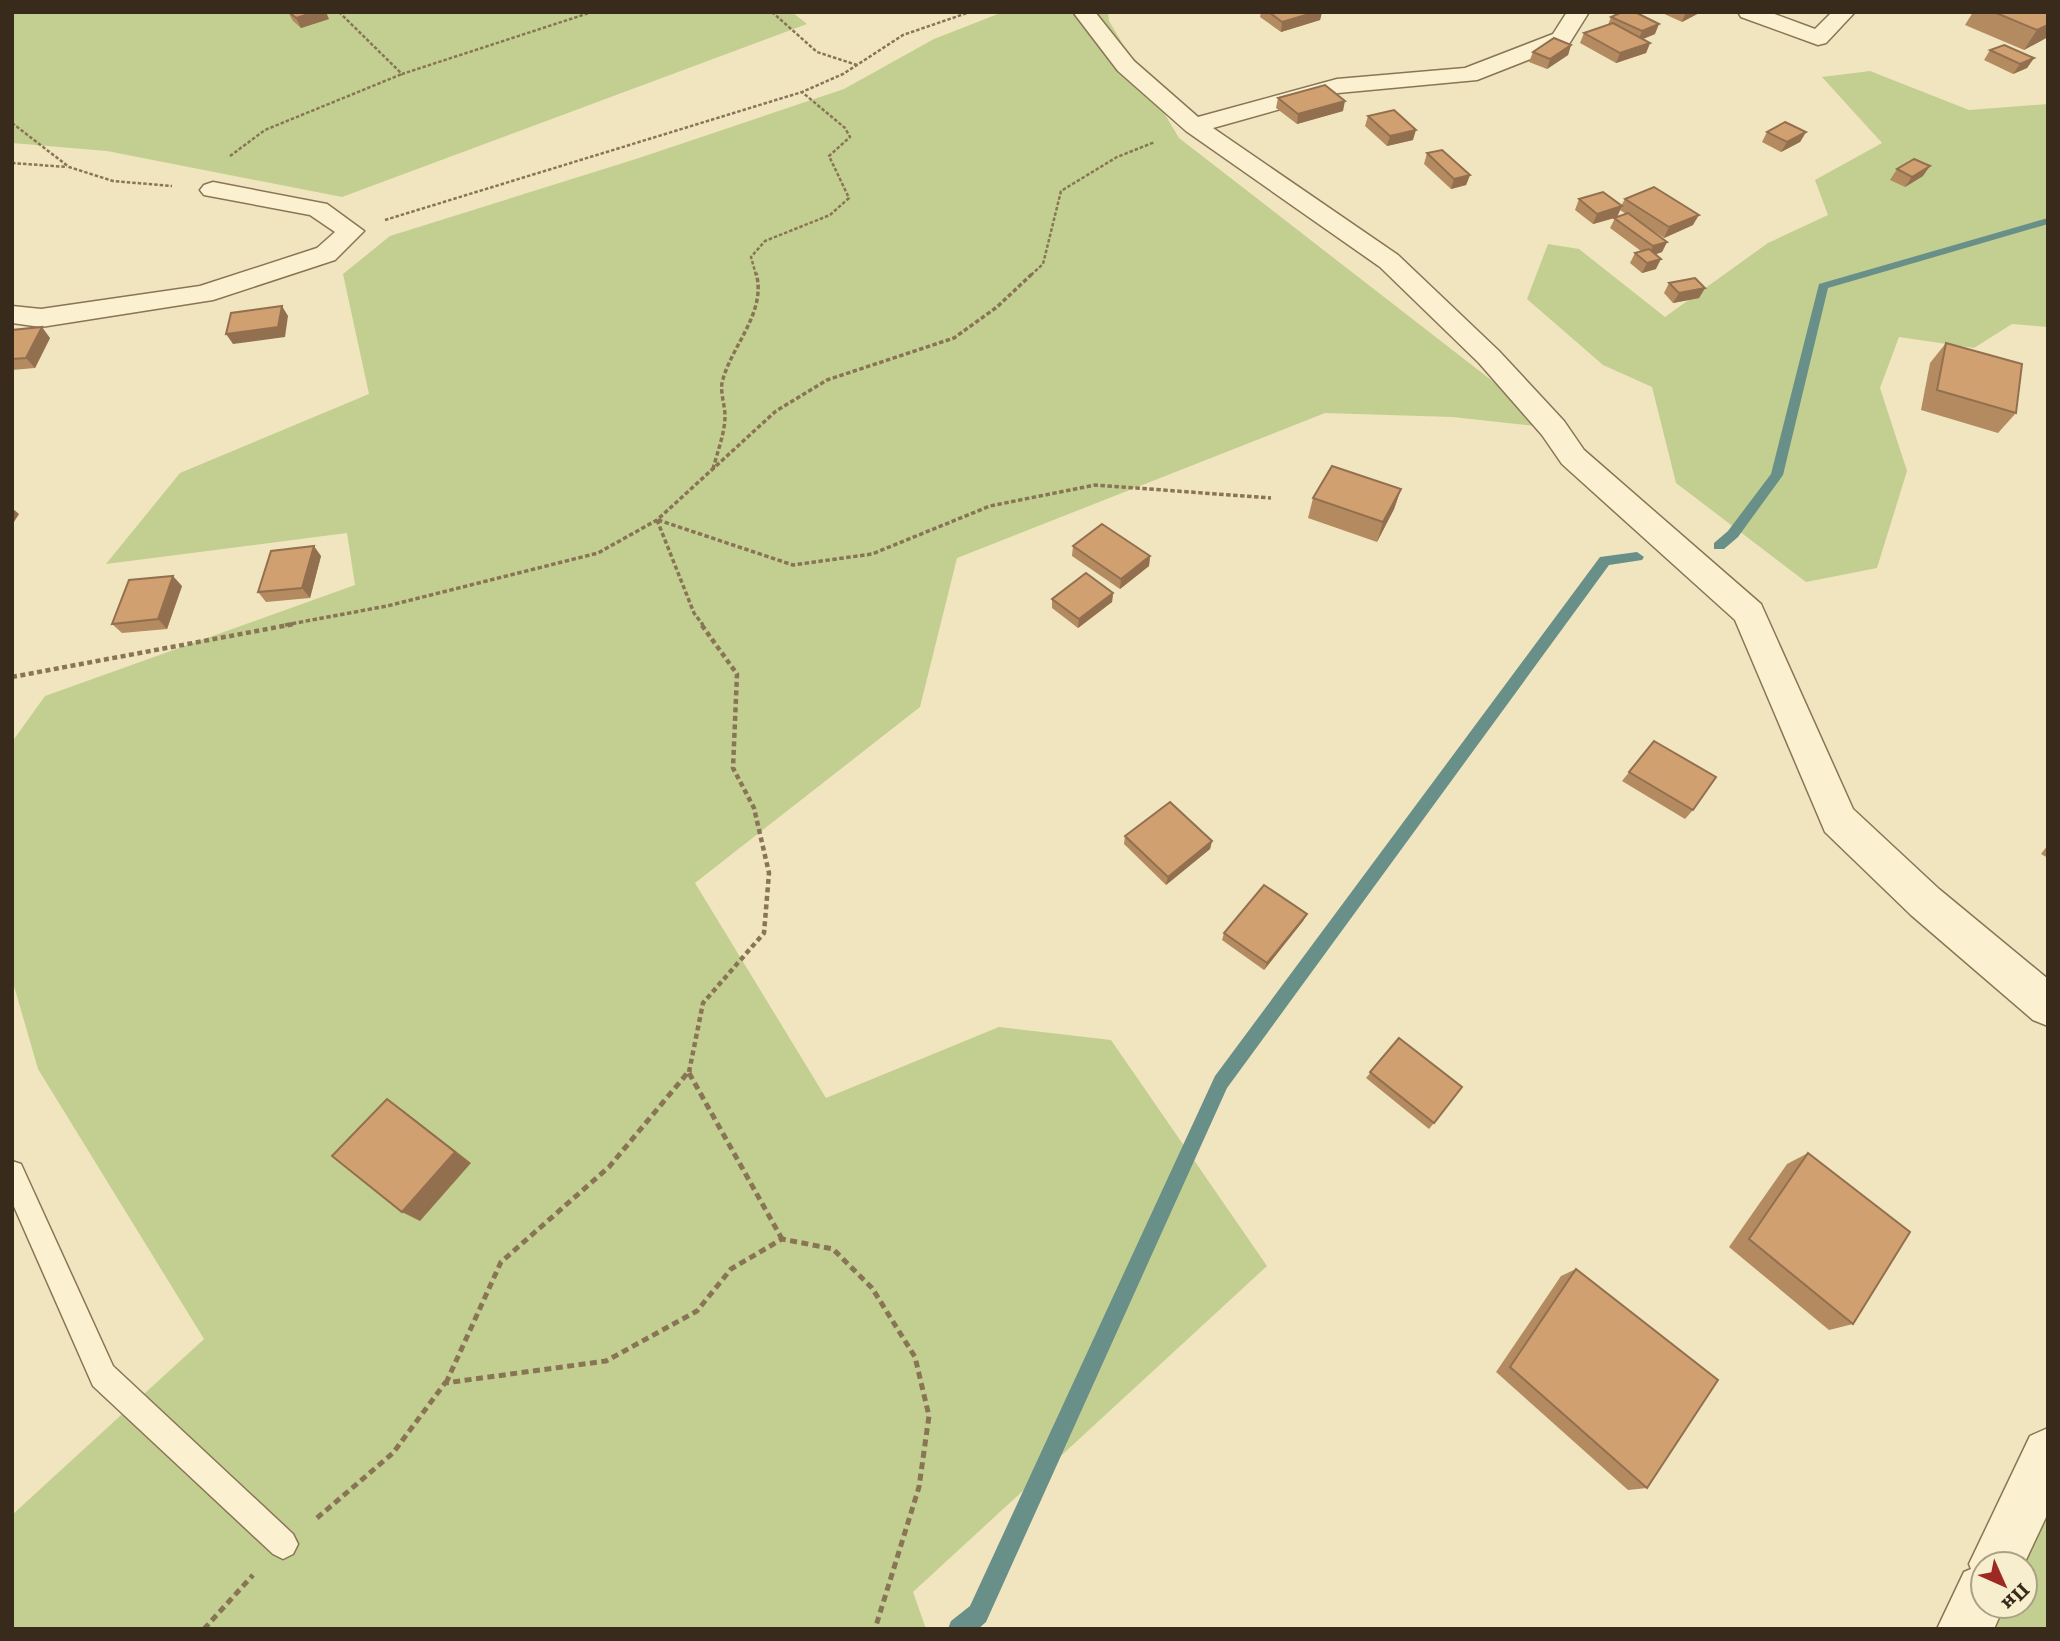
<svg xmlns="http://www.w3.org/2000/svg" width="2060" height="1641" font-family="Literata,serif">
  <rect width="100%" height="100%" fill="#f0e5be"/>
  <g fill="#c3cf91">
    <polygon points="12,12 792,12 807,24 342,197 107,151 12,143"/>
    <polygon points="1003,12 1108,12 1109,21 1179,138 1553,428 1452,417 1325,413 957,558 920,707 695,883 826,1098 999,1027 1111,1040 1267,1266 913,1592 926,1629 12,1629 12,1515 204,1339 38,1069 12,979 12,742 45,696 355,585 347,533 106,564 180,473 369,394 343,274 390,236 639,158 844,89 934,39"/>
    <polygon points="1870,71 1969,110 2048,104 2048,327 2012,324 1974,348 1899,337 1880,388 1907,471 1877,568 1806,582 1676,483 1652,387 1603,365 1527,299 1548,244 1579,249 1665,317 1768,243 1828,215 1815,180 1882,143 1822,77"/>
    <polygon points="2048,1450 2048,1629 1965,1629 1983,1606 2025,1606 2025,1564 1995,1564"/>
  </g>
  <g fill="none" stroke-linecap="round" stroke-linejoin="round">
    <g fill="#688f88" fill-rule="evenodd">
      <polygon points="2048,218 2048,224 1828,288 1783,475 1738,537 1724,549 1714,549 1714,543 1728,531 1771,474 1819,284"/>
      <polygon points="1637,552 1644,557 1642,560 1609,565 1227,1088 986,1622 978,1629 948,1629 951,1621 970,1606 1215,1076 1600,557"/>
    </g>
    <defs>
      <polygon id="lane" points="12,1161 21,1164 113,1366 293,1534 298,1544 293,1554 283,1559 273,1554 93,1386 12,1202"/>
      <g id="street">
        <polygon points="1073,12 1095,12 1134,61 1198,117 1337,79 1465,68 1553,34 1567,12 1589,12 1569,44 1477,80 1338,93 1213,128 1398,255 1499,351 1564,421 1584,450 1761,604 1853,809 1939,889 2048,979 2048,1026 2033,1020 1911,915 1825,832 1735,620 1562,464 1542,435 1479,363 1380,267 1186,131 1118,71"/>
        <polygon points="1738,12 1769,12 1815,29 1832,12 1855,12 1826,43 1818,45 1741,17"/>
        <polygon points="213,182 327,204 364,231 335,260 213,300 41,327 12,323 12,306 41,309 200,286 317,248 335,232 310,215 204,195 200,190 204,185"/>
        <polygon points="2048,1428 2048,1513 2024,1564 1983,1564 1983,1606 2004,1606 1994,1629 1937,1629 1964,1572 1971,1569 1969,1564 2030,1436"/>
      </g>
    </defs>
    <use href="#lane" stroke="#897556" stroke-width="3"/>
    <use href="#street" stroke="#897556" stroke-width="3"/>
    <g stroke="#897556" stroke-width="2.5" stroke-dasharray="3.5 2" stroke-linecap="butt">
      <polyline points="339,12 402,74 592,12"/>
      <polyline points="772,12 817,52 857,65"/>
      <polyline points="12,123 69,167 113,181 172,186"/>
      <polyline points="230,156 265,130 402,74"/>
      <polyline points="12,163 67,167"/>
      <polyline points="385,220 802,92 843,74 903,35 970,12"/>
      <polyline points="756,275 751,257 765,241 830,215 849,198 829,156 850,137 845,128 802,92"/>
      <polyline points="1031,275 1043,264 1061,191 1117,157 1155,142"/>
    </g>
    <g stroke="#897556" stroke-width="3.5" stroke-dasharray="4.5 2.5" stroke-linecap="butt">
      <path d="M713,469c4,-16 12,-36 12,-53 0,-12 -6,-26 -2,-37 10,-35 44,-68 33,-106"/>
      <polyline points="657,520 694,613 703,625"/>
      <polyline points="658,520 793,565 872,554 990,506 1095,485 1271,498"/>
      <polyline points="285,625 387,606 598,553 657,520 776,411 827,380 954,338 997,307 1033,273"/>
    </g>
    <g stroke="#897556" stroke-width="4.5" stroke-dasharray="5 3.5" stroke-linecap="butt">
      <polyline points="12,677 294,624"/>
      <polyline points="689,1072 703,1003 764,933 769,873 754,808 733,768 737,674 701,624"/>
    </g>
    <g stroke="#897556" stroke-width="5" stroke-dasharray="7 4.5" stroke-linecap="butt">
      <polyline points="689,1073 782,1239"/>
      <polyline points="446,1383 501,1262 609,1167 690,1070"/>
      <polyline points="317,1518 393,1453 445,1383 606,1361 697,1311 731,1269 782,1239 833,1249 872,1288 915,1357 929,1416 919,1487 875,1629"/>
      <polyline points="204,1629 253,1575"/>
    </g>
    <use href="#lane" fill="#fbf1d1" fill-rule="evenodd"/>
    <use href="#street" fill="#fbf1d1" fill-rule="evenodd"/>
  </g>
  <g fill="#b48a61" fill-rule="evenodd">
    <polygon points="288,12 329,19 301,28 293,21"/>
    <polygon points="1261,12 1322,12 1320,20 1281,32 1260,17"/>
    <polygon points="1660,12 1701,12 1682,22"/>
    <polygon points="1973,12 2048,12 2048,37 2024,50 1965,25"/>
    <polygon points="1611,17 1655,34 1643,39 1650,43 1646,53 1616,63 1580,43 1584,33 1608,25"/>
    <polygon points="1571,45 1568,55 1547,69 1529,62 1533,52"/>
    <polygon points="1990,50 2034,58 2027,68 2013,74 1984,60"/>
    <polygon points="1278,98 1343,111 1297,124 1276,108"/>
    <polygon points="1368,116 1413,140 1387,146 1365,126"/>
    <polygon points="1767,132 1806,132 1800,142 1781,152 1762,142"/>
    <polygon points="1427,153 1470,175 1466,185 1451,189 1424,164"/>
    <polygon points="1897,169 1923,176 1905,187 1890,180"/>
    <path d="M1579,199l42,7 4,-7 68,26 -29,13 -15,-10 18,14 -5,10 -6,2v15l-14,4 -12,-10 5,-10 6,-2 -31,-23 5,-10 -22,6 -18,-14zM1620,210l6,4 -9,3z"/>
    <polygon points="1669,283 1705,288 1699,298 1673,303 1664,293"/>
    <polygon points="12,330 50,338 35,368 12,370"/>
    <polygon points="1946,343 2016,413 1998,433 1921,410 1930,363"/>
    <polygon points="1401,489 1394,509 1377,542 1308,518 1313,498"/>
    <polygon points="1073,546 1150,556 1149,566 1120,589 1072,556"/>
    <polygon points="321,556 310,598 266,602 258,592"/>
    <polygon points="182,586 167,629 122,633 112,624"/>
    <polygon points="1113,593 1112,602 1078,628 1052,608 1052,599"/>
    <polygon points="1654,741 1693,810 1685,819 1622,781"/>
    <polygon points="1125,836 1212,841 1210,849 1166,885 1124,844"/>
    <polygon points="2048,845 2048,858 2041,854"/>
    <polygon points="1307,914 1303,921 1264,970 1222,940 1224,933"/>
    <polygon points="1399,1038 1434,1123 1429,1129 1366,1078"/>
    <polygon points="1808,1153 1853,1324 1829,1330 1729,1247 1787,1164"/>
    <polygon points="1576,1269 1647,1488 1628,1490 1496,1372 1561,1276"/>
  </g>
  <g fill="#92704f">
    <polygon points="315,12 326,12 329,19 301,28 296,18"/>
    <polygon points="1316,12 1322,12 1320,20 1281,32 1282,22"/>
    <polygon points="1686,12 1701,12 1682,22"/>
    <polygon points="1659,24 1655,34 1638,41 1642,31"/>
    <polygon points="2048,25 2048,37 2024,50 2037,30"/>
    <polygon points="1650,43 1646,53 1616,63 1620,53"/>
    <polygon points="1571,45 1568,55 1547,69 1550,59"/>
    <polygon points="2034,58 2027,68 2013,74 2020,64"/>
    <polygon points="1345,101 1343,111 1297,124 1298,114"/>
    <polygon points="1416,130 1413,140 1387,146 1390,136"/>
    <polygon points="1806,132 1800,142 1781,152 1787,142"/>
    <polygon points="1930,166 1923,176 1905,187 1912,177"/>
    <polygon points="1470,175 1466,185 1451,189 1454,179"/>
    <polygon points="1622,206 1617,217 1593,224 1597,214"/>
    <polygon points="1699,215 1693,225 1664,238 1669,227"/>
    <polygon points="1667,242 1662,252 1648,257 1653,246"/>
    <polygon points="1661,259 1656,269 1642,273 1647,263"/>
    <polygon points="1705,288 1699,298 1673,303 1679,293"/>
    <polygon points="282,306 288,316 285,337 233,344 226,334"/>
    <polygon points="42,327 50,338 35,368 26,358"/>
    <polygon points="1401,489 1394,509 1377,542 1383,522"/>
    <polygon points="12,508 19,514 12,525"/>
    <polygon points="314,546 321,556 310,598 302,588"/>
    <polygon points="1150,556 1149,566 1120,589 1121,579"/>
    <polygon points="173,576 182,586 167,629 158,619"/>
    <polygon points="1113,593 1112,602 1078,628 1079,619"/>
    <polygon points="1212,841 1210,849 1166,885 1168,877"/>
    <polygon points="1307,914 1303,921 1264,970 1267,963"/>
    <polygon points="387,1099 404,1111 471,1163 420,1221 402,1212"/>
  </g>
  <g fill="#d1a071" stroke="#92704f" stroke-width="2">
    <polygon points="289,12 315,12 296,18"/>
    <polygon points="1269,12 1316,12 1282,22"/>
    <polygon points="1622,12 1635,12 1659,24 1642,31 1611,17"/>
    <polygon points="1994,12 2048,12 2048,25 2037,30"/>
    <polygon points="1613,23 1650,43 1620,53 1584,33"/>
    <polygon points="1554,38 1571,45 1550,59 1533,52"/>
    <polygon points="2004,45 2034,58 2020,64 1990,50"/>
    <polygon points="1325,85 1345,101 1298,114 1278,98"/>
    <polygon points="1394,110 1416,130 1390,136 1368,116"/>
    <polygon points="1785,122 1806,132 1787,142 1767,132"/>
    <polygon points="1442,150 1470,175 1454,179 1427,153"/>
    <polygon points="1914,159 1930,166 1912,177 1897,169"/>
    <polygon points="1654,187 1699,215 1669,227 1625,199"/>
    <polygon points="1603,192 1622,206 1597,214 1579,199"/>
    <polygon points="1628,213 1667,242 1653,246 1614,218"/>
    <polygon points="1649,249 1661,259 1647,263 1635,253"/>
    <polygon points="1695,278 1705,288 1679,293 1669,283"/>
    <polygon points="282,306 278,327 226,334 231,313"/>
    <polygon points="42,327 26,358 12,359 12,330"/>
    <polygon points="1946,343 2022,364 2016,413 1937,390"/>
    <polygon points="1332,466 1401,489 1383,522 1313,498"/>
    <polygon points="1102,524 1150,556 1121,579 1073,546"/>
    <polygon points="314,546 302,588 258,592 271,551"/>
    <polygon points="1086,573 1113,593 1079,619 1052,599"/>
    <polygon points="173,576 158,619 112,624 129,580"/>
    <polygon points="1654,741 1716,777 1693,810 1629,772"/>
    <polygon points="1170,802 1212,841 1168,877 1125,836"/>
    <polygon points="1264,885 1307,914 1267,963 1224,933"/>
    <polygon points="1399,1038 1462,1087 1434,1123 1370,1072"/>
    <polygon points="387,1099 455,1152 402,1212 332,1156"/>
    <polygon points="1808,1153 1910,1232 1853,1324 1749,1239"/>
    <polygon points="1576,1269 1718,1380 1647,1488 1510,1367"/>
  </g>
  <rect width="2060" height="1641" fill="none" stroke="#382b1b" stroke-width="28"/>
  <g transform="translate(2004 1585) rotate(135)"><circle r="33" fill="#f7eece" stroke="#aba086" stroke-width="2"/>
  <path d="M0-5L12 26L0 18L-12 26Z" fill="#9c2a22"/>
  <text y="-10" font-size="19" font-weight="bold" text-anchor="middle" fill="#382b1b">Пн</text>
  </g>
</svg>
